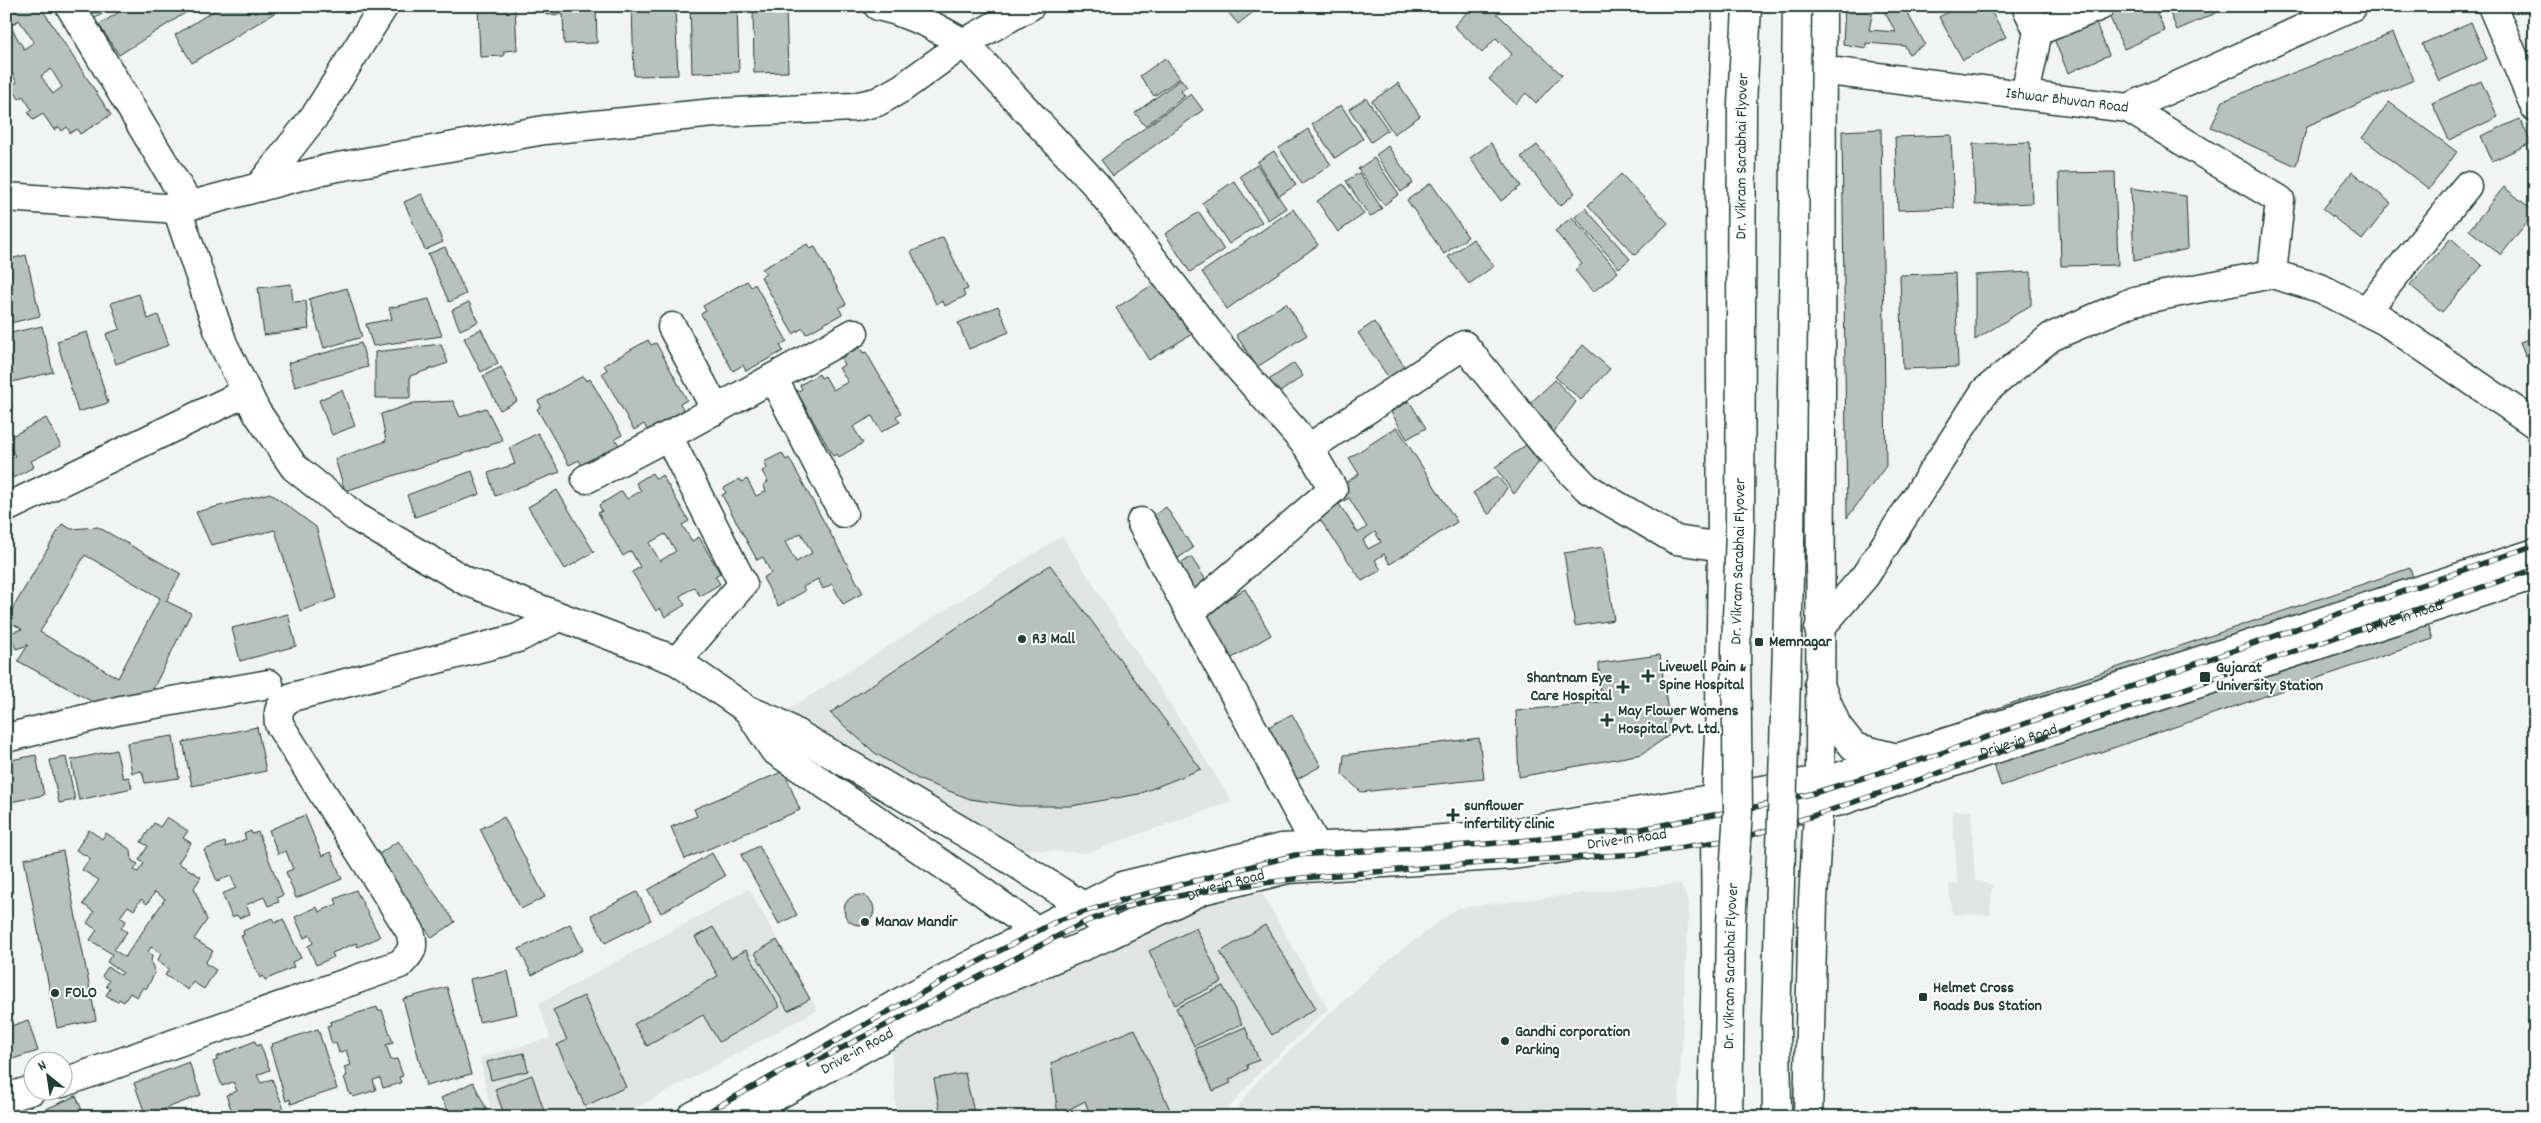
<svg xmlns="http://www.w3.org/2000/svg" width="2541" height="1123" font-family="Dekko,sans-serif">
  <rect width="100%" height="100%" fill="#f2f3f3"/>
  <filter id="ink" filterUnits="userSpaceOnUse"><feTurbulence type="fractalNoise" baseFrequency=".02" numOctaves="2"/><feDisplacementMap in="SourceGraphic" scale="10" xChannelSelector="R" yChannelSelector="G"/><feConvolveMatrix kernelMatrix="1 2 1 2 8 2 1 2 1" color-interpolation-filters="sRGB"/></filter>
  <g filter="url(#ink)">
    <g fill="#e0e4e3">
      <polygon points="1062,536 1232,801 1086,853 1022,849 922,820 783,713"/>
      <polygon points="1952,811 1971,811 1975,881 1992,885 1990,915 1952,914 1949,885 1958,885"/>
      <polygon points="1681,884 1689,905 1678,1117 1230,1117 1262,1076 1388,960 1458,908 1627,888"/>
      <polygon points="749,889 817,1010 620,1117 492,1117 480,1058 550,1038 539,1004"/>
      <polygon points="1262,893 1328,1009 1260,1072 1221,1117 897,1117 891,1050 945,1014 1195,906"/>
    </g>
    <g fill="#b7c1bd" stroke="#1f3d34" fill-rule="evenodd">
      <path d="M6,6h34l71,109 -31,19 -3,-5 -7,4 -3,-6 -5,4 -3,-4 -5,3 -11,-16 -10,6 -5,-8 4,-2 -9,-14 -4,3 -8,-13 6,-4 -8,-12 -3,2zM19,20l15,22 -10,7 -14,-23zM51,69l11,18 -9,7 -12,-18z"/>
      <polygon points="86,6 114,6 94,19"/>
      <polygon points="128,6 196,6 119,55 99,25"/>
      <polygon points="221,6 286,6 192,63 175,35"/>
      <polygon points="478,6 515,6 517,50 504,51 504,56 480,57"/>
      <polygon points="545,6 596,6 597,43 564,44 563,14 546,15"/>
      <polygon points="632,6 675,6 678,75 634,76"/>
      <polygon points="690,6 737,6 739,72 692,73"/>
      <polygon points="753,6 786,6 788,72 754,73"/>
      <polygon points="1223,6 1261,6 1238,24"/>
      <polygon points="1473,6 1489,6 1562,75 1536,103 1526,93 1516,104 1489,79 1512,54 1496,38 1482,53 1454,26"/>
      <polygon points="1845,6 1874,6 1869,30 1896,32 1881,6 1903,6 1925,44 1909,54 1905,46 1866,43 1866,48 1843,44"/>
      <polygon points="1959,6 1988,6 2006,37 1963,60 1939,17"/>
      <polygon points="2044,6 2082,6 2050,20"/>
      <polygon points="2118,6 2154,6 2165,31 2124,49 2107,11"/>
      <polygon points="2167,6 2215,6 2218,12 2177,30"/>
      <polygon points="2521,6 2535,6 2535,7 2523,12"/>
      <polygon points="2093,16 2109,55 2068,73 2052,34"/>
      <polygon points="2471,22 2487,59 2439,81 2422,44"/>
      <polygon points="2393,33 2414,80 2307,126 2296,166 2211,127 2223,101"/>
      <polygon points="1165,58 1180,78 1154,96 1140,76"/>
      <polygon points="1181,79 1187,87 1181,91 1185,96 1145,126 1135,113"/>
      <polygon points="2481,81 2498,117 2449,140 2432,103"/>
      <polygon points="1398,83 1420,116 1394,134 1372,101"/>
      <polygon points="1191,94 1203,110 1113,176 1101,160"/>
      <polygon points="1366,98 1388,130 1371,142 1349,109"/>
      <polygon points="2389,102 2457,152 2429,189 2362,138"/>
      <polygon points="1341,105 1363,139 1335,158 1312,124"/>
      <polygon points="2520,119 2531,143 2492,161 2481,136"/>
      <polygon points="1308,129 1331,165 1302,184 1279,148"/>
      <polygon points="1881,129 1886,466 1847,518 1842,131"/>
      <polygon points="1951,135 1954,208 1898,210 1895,137"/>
      <polygon points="2030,142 2032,203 1975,205 1973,144"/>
      <polygon points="1491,143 1521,186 1501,201 1470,158"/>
      <polygon points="1537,145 1575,193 1560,206 1521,157"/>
      <polygon points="1388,146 1413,183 1401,192 1376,155"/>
      <polygon points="1274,151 1296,185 1279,196 1257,162"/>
      <polygon points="1374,158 1399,194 1384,205 1358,169"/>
      <polygon points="1257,165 1286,208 1268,220 1240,176"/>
      <polygon points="2115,172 2118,265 2061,266 2059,173"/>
      <polygon points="2352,172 2391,203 2362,240 2323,209"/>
      <polygon points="1359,173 1382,209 1370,217 1346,181"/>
      <polygon points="1621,174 1668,223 1635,255 1588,205"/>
      <polygon points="1234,181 1262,222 1229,244 1202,203"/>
      <polygon points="1431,183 1468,237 1444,254 1407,200"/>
      <polygon points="1343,184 1364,214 1338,232 1317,201"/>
      <polygon points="2504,187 2535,212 2501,255 2469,230"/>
      <polygon points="2131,188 2186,196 2188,249 2134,261"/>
      <polygon points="422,194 443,242 425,250 404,202"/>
      <polygon points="1585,208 1630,259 1619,268 1575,217"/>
      <polygon points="1293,209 1318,245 1227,309 1202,272"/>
      <polygon points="1199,212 1224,250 1190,272 1165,234"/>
      <polygon points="1572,217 1618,272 1593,292 1575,270 1582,264 1555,231"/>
      <polygon points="943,237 968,289 963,291 965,296 945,306 943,301 936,304 911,252"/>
      <polygon points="2451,238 2482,266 2442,312 2410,285"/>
      <polygon points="1473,239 1494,266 1469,284 1448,257"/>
      <polygon points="807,244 810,249 815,247 846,304 839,308 842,314 806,334 803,328 793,334 761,277 766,274 762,269"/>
      <polygon points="445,247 466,294 449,302 428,254"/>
      <polygon points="26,255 40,316 6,324 6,260"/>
      <polygon points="2031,272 2031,305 1975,340 1975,275"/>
      <polygon points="1171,273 1212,322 1149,360 1116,308"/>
      <polygon points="1955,273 1958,367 1903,369 1900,275"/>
      <polygon points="747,281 751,287 755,284 787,341 780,345 783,351 746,371 743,365 733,371 701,314 706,311 703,306"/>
      <polygon points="291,284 293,302 306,301 309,329 264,335 258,288"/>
      <polygon points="347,288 362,337 324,348 309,299"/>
      <polygon points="139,294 148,319 158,315 169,345 116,364 106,334 120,329 111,303"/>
      <polygon points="429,299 442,336 373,346 366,324 392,319 389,308"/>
      <polygon points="469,302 478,322 460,330 452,310"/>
      <polygon points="1286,303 1307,335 1257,367 1236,335"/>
      <polygon points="998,306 1009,332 969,349 958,323"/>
      <polygon points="1374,322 1407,370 1391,381 1358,333"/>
      <polygon points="42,326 53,372 8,383 6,334"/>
      <polygon points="481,329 498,363 481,372 464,338"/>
      <polygon points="87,332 108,403 78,412 57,341"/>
      <polygon points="2535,337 2535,354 2526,357 2520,342"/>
      <polygon points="648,340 651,345 656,343 687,400 680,404 684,410 647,430 644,424 634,430 602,373 607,370 604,365"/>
      <polygon points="361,343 368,367 295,387 288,363"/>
      <polygon points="441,344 448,363 410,376 410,398 375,398 375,352"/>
      <polygon points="1583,345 1610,369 1581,400 1555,377"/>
      <polygon points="860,347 863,353 866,352 901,413 896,416 900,422 881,432 872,416 853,427 863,443 839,457 837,454 833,456 797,392 802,389 800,385 819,374 821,378 825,376 833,390 848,382 839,368 844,365 841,358"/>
      <polygon points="1294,363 1303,376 1276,395 1267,381"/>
      <polygon points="501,367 517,401 500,410 483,376"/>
      <polygon points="583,376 586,381 590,379 622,435 615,439 619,445 582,466 579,460 569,465 537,409 541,406 538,401"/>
      <polygon points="1555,380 1576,402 1550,437 1525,408"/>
      <polygon points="342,390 355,426 332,435 319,400"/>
      <polygon points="6,398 13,406 6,412"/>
      <polygon points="453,401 460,417 486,408 503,441 345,491 335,459 386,441 381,414 414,403"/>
      <polygon points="1409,401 1426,428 1407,439 1391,412"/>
      <polygon points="46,418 61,446 31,461 34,467 13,478 6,461 15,456 6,439"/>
      <path d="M1397,427l60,95 -67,42 -6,-10 -9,6 6,10 -19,11 -46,-67 30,-20 -5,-8 18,-12 -10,-16zM1349,498l18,29 -9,6 -19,-29zM1375,532l6,10 -13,7 -5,-9z"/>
      <polygon points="538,433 560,472 495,496 488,473 515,464 509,448"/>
      <polygon points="1526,445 1539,462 1514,494 1495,467"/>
      <path d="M782,453l4,7 3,-2 74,135 -20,11 -11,-20 -9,5 -5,-10 -15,8 2,4 -27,15 -15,-28 8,-5 -8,-16 -6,3 -35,-65 4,-2 -2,-5 16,-9 2,3 5,-3 9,17 10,-5 -3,-6 5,-3 -6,-11 5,-3 -3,-6zM801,533l11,20 -16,9 -11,-20z"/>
      <polygon points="472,471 480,494 415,517 407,495"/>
      <path d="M652,473l4,6 6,-4 27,46 -7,4 10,16 7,-4 21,36 -5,3 5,8 -20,12 -6,-9 -14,9 5,9 -20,12 -5,-9 -4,3 -24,-39 8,-5 -9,-16 -8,5 -25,-43 4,-2 -3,-6 23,-14 5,8 14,-8 -5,-8zM665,534l11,17 -16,10 -11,-18z"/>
      <polygon points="1497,476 1507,488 1489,515 1473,493"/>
      <polygon points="557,490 594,552 565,569 528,507"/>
      <polygon points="270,493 316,527 336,598 300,611 275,530 211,545 196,512"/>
      <polygon points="1166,507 1193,548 1168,565 1141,524"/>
      <path d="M62,524l9,5 27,-2 83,47 -15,27 25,12 -39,78 -41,21 -93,-51 10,-16 -12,4 -6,-16 12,-4 -16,-9zM85,555l75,43 -42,80 -78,-46z"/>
      <polygon points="1603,547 1614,620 1575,626 1564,553"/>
      <polygon points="1191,557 1212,589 1190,603 1170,571"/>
      <polygon points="1050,565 1201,769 1139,794 1071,806 1018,806 970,799 920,780 875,753 830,713"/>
      <polygon points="2410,568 2433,639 2001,786 1977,715"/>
      <polygon points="1245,589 1271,635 1222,664 1195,618"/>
      <polygon points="288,614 296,646 240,661 232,628"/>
      <polygon points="1660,655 1671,734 1642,754 1519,777 1516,711 1600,702 1599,663"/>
      <polygon points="1292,714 1321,766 1292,782 1263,730"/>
      <polygon points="257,727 266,771 192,786 183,742"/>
      <polygon points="173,736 179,778 145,783 142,771 132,773 127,743"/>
      <polygon points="1479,738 1484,779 1361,792 1342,774 1344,755"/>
      <polygon points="116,750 123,778 129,777 132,788 79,800 71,760"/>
      <polygon points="36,755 44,795 6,803 6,761"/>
      <polygon points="66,757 75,800 59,803 50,760"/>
      <polygon points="784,771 800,810 685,859 671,827 697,816 694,809"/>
      <polygon points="305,815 322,856 331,852 342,879 296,898 286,872 293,869 286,851 278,854 269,830"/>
      <path d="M167,817l21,14 -5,7 8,5 -13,20 23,14 -7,11 13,32 -13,19 19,12 -8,12 11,7 -12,19 -11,-7 -5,8 -23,-15 4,-6 -12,-8 4,-7 -10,-7 -3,5 4,3 -1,7 4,11 -9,16 -3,-2 -6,10 -7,-4 -6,9 -5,-3 -2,3 -11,-7 4,-6 -4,-3 3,-5 -7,-5 6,-9 13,8 2,-2 -16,-11 5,-8 -22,-14 7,-10 -10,-7 7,-11 -11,-8 16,-24 -17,-10 8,-12 -14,-8 13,-20 13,9 4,-6 25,17 1,11 6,3 -4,6 4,2 6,-9 -5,-3 9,-14 -7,-4 13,-19 6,4zM155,892l10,7 -40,58 -11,-7 13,-18 -6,-4 5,-7 -6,-4 8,-11 6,4 7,-11 6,5z"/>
      <polygon points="504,817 545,897 521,909 480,829"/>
      <polygon points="251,831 252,834 258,832 283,895 277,898 279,902 268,906 264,897 246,905 250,914 239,918 237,915 232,917 222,894 236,888 231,876 217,881 204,850 225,842 226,847 246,839 244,834"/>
      <polygon points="398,841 455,922 432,938 376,856"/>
      <polygon points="759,846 797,915 779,924 741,855"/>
      <polygon points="63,851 96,1020 57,1028 24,859"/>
      <polygon points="712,853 725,876 661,913 648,890"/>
      <polygon points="356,890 380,937 358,947 356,943 332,953 334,957 316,965 308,946 313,943 310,935 304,938 295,917 317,907 319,912 337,904 335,899"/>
      <polygon points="637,892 651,920 605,943 591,915"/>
      <circle cx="859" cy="910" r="15"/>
      <polygon points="272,918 275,923 283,919 301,958 292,962 294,967 265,980 263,976 260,978 241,936 244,935 243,931"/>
      <polygon points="570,924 583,950 532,975 519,949"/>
      <polygon points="1265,925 1316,1008 1272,1035 1220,952"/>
      <polygon points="713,927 731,958 746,950 780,1007 719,1042 703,1015 647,1046 634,1024 718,976 695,937"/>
      <polygon points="1196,928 1222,982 1175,1005 1149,951"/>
      <polygon points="777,940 810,999 788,1011 755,953"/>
      <polygon points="508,971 517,1014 479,1022 470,979"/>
      <polygon points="1223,986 1242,1024 1194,1046 1176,1008"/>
      <polygon points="447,987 471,1074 426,1086 403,999"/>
      <polygon points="584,996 626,1087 585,1106 557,1045 567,1040 553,1010"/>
      <polygon points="377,1007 378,1011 382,1010 393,1043 386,1045 391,1060 397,1059 403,1076 399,1077 401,1083 383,1088 380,1078 373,1080 376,1090 353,1097 352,1094 350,1095 344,1077 347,1076 344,1067 351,1065 346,1050 339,1053 336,1043 332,1044 327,1026 331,1025 330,1022"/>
      <polygon points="28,1020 38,1051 6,1061 6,1028"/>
      <polygon points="1245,1027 1259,1060 1247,1065 1248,1069 1229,1080 1231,1083 1213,1091 1195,1049"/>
      <polygon points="318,1029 337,1089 291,1104 290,1099 286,1101 270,1047 273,1046 272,1044"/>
      <polygon points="1135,1029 1170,1110 1158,1117 1091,1117 1085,1101 1058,1115 1051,1063"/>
      <polygon points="255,1041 257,1046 260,1044 270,1070 257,1075 261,1083 272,1079 284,1109 283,1112 272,1117 234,1117 226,1095 237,1091 233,1082 222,1086 213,1062 217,1060 216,1057"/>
      <polygon points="524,1053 528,1071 491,1080 487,1062"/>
      <polygon points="189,1062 201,1095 146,1116 134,1083"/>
      <polygon points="965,1073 975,1117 941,1117 934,1079"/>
      <polygon points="532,1075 546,1117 505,1117 495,1089"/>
      <polygon points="473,1082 487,1110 473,1117 451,1117 441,1098"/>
      <polygon points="76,1096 85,1117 27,1117"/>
      <polygon points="366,1109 370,1117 353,1117"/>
    </g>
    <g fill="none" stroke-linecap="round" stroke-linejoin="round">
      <defs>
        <g id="minor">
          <polyline points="70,6 189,205"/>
          <polyline points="878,6 897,11 927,23 964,43 1096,185 1219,345 1309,448"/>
          <polyline points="2492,6 2535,107"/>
          <polyline points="2038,31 2100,6"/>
          <path id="s1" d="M1820,70l308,38 225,-102"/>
          <polyline points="2025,95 2038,31 2026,6"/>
          <polyline points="2128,108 2280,200 2272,274"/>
          <polyline points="259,187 317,113 384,6"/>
          <polyline points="6,197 177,209 327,169 544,130 714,113 854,107 877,102 902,88 964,43 1030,6"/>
          <polyline points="177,209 223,344 256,411 294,467 356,517 466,581 677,661 748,710 777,722 1006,857 1083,906 1113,932"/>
          <polyline points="2366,311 2467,186"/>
          <polyline points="672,327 716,410"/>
          <polyline points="773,378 843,513"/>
          <polyline points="586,479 668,436"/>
          <polyline points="6,508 247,392"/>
          <polyline points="1141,522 1317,847"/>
          <polyline points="1190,612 1333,489 1309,448 1464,345 1546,446 1587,488 1676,540 1722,547"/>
          <polyline points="1819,629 1865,576 1985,391 2051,337 2134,301 2272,274 2320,288 2385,321 2535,424"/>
          <polyline points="677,661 743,584 668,436 854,333"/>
          <polyline points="748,710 774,750 980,890 1035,930 1059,956"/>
          <polyline points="6,738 121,710 269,684"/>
          <path d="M62,1083l338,-119c12,-12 15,-16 10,-33l-131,-207c-2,-14 1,-20 13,-27l226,-59 41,-21"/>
          <polyline points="6,1098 32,1090"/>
          <polyline points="1712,1117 1716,960 1715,825 1720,710 1722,547 1720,191 1727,6"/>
          <polyline points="1808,1117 1813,900 1820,781 1822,6"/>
        </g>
        <g id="major">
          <polyline points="1819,683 1837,726 1854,747 1897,758"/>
          <polyline points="691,1117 928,987 1125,885 1281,848 1393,843 1507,834 1838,777 2535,553"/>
          <path id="s2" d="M738,1117l200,-110 167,-70 98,-47 85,-21 224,-14 163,-22 166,-32 98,-34 596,-192"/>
        </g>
      </defs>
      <use href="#minor" stroke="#1f3d34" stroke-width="31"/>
      <use href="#major" stroke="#1f3d34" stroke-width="31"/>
      <use href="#minor" stroke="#fff" stroke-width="28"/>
      <use href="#major" stroke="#fff" stroke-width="28"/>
      <defs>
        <g id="rail">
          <polyline points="809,1065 1087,921 1139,903 1218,889 1302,878 1494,862 1639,854 1742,838 1819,814 2535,569"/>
          <polyline points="699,1117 972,965 1059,920 1118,901 1295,855 1486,844 1636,830 1765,805 1814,793 1927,758 2535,545"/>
        </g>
      </defs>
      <use href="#rail" stroke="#1f3d34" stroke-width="5.5"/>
      <use href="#rail" stroke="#fff" stroke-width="4" stroke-dasharray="11" stroke-linecap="butt"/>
      <defs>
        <g id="major-bridge">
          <path id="s3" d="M1728,1117l3,-194 7,-113 -2,-160 4,-121 2,-425 5,-98"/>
          <polyline points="1777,1117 1776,1019 1790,543 1797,6"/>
        </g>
      </defs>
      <use href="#major-bridge" stroke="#1f3d34" stroke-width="31" stroke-linecap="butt"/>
      <use href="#major-bridge" stroke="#fff" stroke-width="28"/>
    </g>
  </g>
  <g fill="#1f3d34" stroke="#fff" stroke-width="2">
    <circle cx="1022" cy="639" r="5"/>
    <rect x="1754" y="637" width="10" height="10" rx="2.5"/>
    <path d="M1645.5 668.5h5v5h5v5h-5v5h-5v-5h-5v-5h5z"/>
    <rect x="2199" y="671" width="12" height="12" rx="2.5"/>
    <path d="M1620.5 679.5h5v5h5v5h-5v5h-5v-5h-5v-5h5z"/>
    <path d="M1604.5 712.5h5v5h5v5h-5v5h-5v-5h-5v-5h5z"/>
    <path d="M1450.5 807.5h5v5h5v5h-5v5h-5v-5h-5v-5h5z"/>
    <circle cx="865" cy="922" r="5"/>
    <circle cx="55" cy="993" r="5"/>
    <rect x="1918" y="992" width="10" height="10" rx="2.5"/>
    <circle cx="1505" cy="1041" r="5"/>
  </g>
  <g text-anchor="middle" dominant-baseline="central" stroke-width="4" stroke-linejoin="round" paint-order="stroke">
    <g font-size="16" fill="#1f3d34" stroke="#fff">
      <text stroke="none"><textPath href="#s1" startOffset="249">Ishwar Bhuvan Road</textPath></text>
      <text stroke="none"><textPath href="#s3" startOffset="961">Dr. Vikram Sarabhai Flyover</textPath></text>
      <text stroke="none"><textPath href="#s3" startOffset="556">Dr. Vikram Sarabhai Flyover</textPath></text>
      <text stroke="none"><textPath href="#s2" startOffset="1756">Drive-in Road</textPath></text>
      <text stroke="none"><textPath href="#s2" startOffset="1351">Drive-in Road</textPath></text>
      <text stroke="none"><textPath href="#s2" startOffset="946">Drive-in Road</textPath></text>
      <text stroke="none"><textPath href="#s2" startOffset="541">Drive-in Road</textPath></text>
      <text stroke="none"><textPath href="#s3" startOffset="151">Dr. Vikram Sarabhai Flyover</textPath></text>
      <text stroke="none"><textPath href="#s2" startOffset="136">Drive-in Road</textPath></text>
    </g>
    <g font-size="16" font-weight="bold" fill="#1f3d34" stroke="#fff" text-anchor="start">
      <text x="1032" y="639">R3 Mall</text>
      <text x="1769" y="642">Memnagar</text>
      <text x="1659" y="667">Livewell Pain &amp;<tspan x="1659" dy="18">Spine Hospital</tspan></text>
      <text x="2216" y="668">Gujarat<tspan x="2216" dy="18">University Station</tspan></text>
      <text x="1612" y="678" text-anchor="end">Shantnam Eye<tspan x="1612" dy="18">Care Hospital</tspan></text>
      <text x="1618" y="711">May Flower Womens<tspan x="1618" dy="18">Hospital Pvt. Ltd.</tspan></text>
      <text x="1464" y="806">sunflower<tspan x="1464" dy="18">infertility clinic</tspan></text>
      <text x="875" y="922">Manav Mandir</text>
      <text x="1933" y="988">Helmet Cross<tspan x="1933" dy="18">Roads Bus Station</tspan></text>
      <text x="65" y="993">FOLO</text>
      <text x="1515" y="1032">Gandhi corporation<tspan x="1515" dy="18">Parking</tspan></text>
    </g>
  </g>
  <rect width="2541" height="1123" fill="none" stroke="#fff" stroke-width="25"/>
  <rect x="12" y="12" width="2516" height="1098" fill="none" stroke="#1f3d34" stroke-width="2" filter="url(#ink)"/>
  <g transform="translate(48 1076) rotate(330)"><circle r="24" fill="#ffffff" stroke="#a5b1ae"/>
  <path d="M0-4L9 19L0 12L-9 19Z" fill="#1f3d34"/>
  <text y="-8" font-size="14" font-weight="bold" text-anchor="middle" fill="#1f3d34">N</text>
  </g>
</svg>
